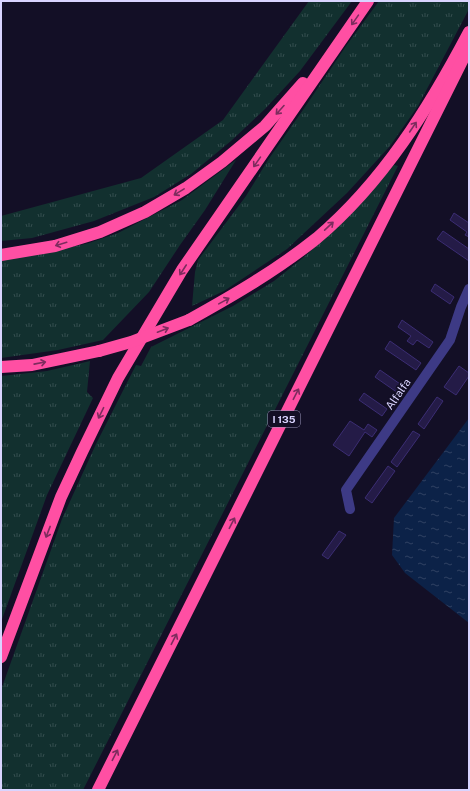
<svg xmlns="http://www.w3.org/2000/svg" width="470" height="791" font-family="'Public Sans',sans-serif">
  <defs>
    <pattern id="grass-tufts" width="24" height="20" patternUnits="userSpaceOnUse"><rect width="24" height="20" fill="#12302f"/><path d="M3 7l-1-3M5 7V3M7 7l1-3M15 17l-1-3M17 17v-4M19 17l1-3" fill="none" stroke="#344d4e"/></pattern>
    <pattern id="water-ripples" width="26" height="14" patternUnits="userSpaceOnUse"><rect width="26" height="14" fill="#0c2248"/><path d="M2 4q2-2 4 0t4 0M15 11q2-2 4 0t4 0" fill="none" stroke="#2f4163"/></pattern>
  </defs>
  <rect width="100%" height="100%" fill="#130f26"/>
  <g fill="url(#grass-tufts)">
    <polygon points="309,1 352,1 300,71 265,109 231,141 191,174 154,197 94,221 32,238 1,241 1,216 141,178 223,120"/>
    <polygon points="379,1 469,1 469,9 418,106 390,146 347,193 287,249 224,291 192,306 195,272 198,260 246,196 268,160 305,107 346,46"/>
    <polygon points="236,160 205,210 180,245 149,292 103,340 58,350 1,358 1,259 42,254 89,243 118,233 182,200"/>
    <polygon points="394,165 398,166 83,790 1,790 1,690 62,519 96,444 136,365 141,366 151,347 233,306 274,281 304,257 359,206"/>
    <polygon points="90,361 87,392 93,398 47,495 1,622 1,376 47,371"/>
  </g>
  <polygon fill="url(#water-ripples)" points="469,418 469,623 405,573 392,555 394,518"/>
  <g fill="#241b47" stroke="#3b2d73">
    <polygon points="454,213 469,223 469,237 465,235 467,232 450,220"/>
    <polygon points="443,231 469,249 469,261 437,239"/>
    <polygon points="435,284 454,297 450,304 431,291"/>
    <polygon points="402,320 433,342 429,348 417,340 413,345 407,341 411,336 398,327"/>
    <polygon points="390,341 421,363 416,370 385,349"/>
    <polygon points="459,366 469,373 469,376 456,395 444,387"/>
    <polygon points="380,370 403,386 398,393 375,377"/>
    <polygon points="364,393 387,409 382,416 359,400"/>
    <polygon points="437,397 443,401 424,429 418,424"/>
    <polygon points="350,421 364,430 368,424 377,430 372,437 365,432 349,456 333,445"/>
    <polygon points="413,431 420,435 397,467 391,462"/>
    <polygon points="388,466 395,471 372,503 365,498"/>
    <polygon points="339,531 346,535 328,559 322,555"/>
  </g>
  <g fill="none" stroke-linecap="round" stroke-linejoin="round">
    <polyline stroke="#3d3a85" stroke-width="10" points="350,509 346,490 450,340 461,307 469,289"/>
    <g stroke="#ff4fa3" stroke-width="12">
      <polyline points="1,255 55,246 100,232 145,212 186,188 222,162 265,126 303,83"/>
      <path d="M189,320c45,-25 88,-50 128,-82 66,-56 112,-130 152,-206"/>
      <polyline points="1,367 32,365 99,351"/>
      <polyline points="1,657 61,497 82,452 118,378 182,270 368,1"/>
      <polyline points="98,790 469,47"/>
    </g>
    <polyline stroke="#ff4fa3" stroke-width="12" points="99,351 131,342 189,320"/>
  </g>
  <defs><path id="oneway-shaft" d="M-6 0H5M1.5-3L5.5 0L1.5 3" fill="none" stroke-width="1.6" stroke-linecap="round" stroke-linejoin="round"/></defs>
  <g stroke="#7d2c5e">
    <use href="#oneway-shaft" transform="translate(355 20) rotate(125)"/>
    <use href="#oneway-shaft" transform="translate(280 110) rotate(132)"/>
    <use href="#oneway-shaft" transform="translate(413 127) rotate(-56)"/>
    <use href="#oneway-shaft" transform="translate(257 162) rotate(125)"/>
    <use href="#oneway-shaft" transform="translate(179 192) rotate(149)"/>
    <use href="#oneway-shaft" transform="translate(329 226) rotate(-43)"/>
    <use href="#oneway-shaft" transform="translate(61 244) rotate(163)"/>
    <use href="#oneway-shaft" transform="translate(183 270) rotate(123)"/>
    <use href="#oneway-shaft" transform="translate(224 301) rotate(-29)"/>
    <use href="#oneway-shaft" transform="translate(163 330) rotate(-21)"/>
    <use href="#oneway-shaft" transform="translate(40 363) rotate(-11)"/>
    <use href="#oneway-shaft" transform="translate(296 394) rotate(-63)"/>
    <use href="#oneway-shaft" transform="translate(101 413) rotate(116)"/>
    <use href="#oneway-shaft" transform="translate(232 523) rotate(-63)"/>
    <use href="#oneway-shaft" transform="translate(48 532) rotate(111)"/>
    <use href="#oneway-shaft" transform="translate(174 639) rotate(-63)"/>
    <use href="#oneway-shaft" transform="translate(115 755) rotate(-63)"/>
  </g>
  <g text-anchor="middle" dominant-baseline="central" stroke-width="3.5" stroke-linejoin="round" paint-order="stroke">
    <rect fill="#130f26" stroke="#9e99be" stroke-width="1" x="268" y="411" width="32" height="16" rx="3"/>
    <g font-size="10" font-weight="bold" fill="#d9d4ff">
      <text x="284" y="419">I 135</text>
    </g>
    <g font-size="11" fill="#d9d4ff" stroke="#130f26">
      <text transform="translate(398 394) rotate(-55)">Alfalfa</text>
    </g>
  </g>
  <rect width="470" height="791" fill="none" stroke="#d9d4ff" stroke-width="4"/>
</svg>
